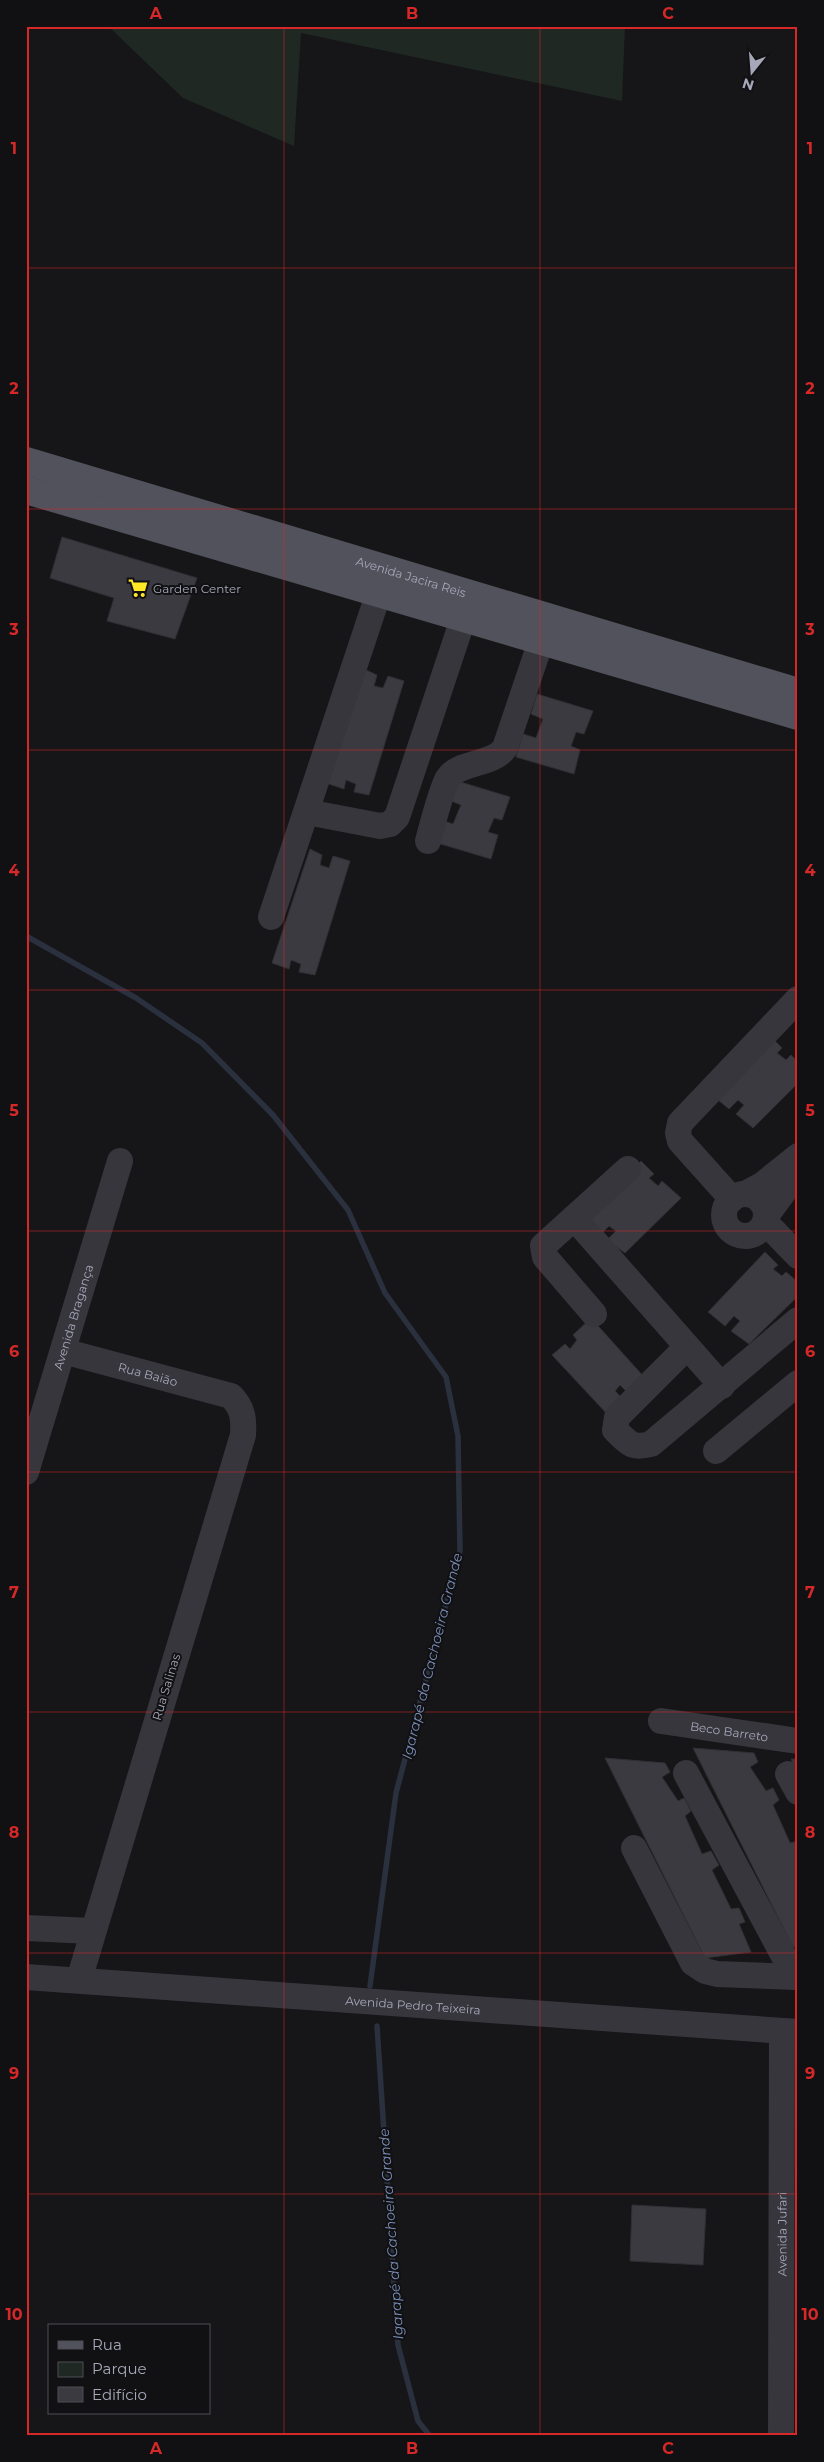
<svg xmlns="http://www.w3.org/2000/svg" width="824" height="2462" font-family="Montserrat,sans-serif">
  <rect width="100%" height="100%" fill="#161618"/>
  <polygon fill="#1f2822" points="108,26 625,26 622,101 301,33 294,146 183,98"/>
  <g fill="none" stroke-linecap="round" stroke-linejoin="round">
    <g stroke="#2a303d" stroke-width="5.5">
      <polyline points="26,936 136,998 202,1043 273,1115 348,1210 385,1293 446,1377 458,1436 460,1551 396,1793 370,1986"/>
      <polyline points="377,2026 398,2345 418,2421 430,2436"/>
    </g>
  </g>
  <g fill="#3a3a40" stroke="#302f34">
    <polygon points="62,537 197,578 175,639 107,621 114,598 50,578"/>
    <polygon points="364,669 377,675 374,686 383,688 388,676 404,681 369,795 354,792 356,784 346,780 344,789 326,783"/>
    <polygon points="537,694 593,711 584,734 576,732 571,746 580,750 574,774 516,757 523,734 536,738 543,719 531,714"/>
    <polygon points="454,780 510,797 502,820 494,818 488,832 498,835 491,859 434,842 441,820 453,824 461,805 449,800"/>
    <polygon points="310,849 322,855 320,865 329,868 333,856 350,861 315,975 299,972 301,964 291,960 289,969 272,963"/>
    <polygon points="769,1035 782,1048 777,1053 786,1060 791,1055 798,1062 798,1083 753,1128 736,1114 744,1105 738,1100 729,1109 712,1095"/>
    <polygon points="641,1161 654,1174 649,1178 658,1186 662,1181 681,1198 625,1253 607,1240 616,1231 609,1226 600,1235 584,1221"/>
    <polygon points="765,1252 778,1265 773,1269 782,1276 786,1272 798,1282 798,1296 749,1344 731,1331 740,1321 734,1316 725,1326 708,1312"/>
    <polygon points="591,1318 644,1377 629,1394 620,1385 615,1391 624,1400 609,1416 552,1355 565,1344 570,1349 577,1340 573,1335"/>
    <polygon points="693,1748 754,1753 758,1762 750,1767 766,1791 773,1788 779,1800 773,1805 790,1843 798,1841 798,1947 793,1947"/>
    <polygon points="605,1758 665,1763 670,1772 662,1777 678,1801 684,1798 691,1811 685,1816 702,1854 711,1851 719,1865 712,1870 731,1909 739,1908 745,1922 739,1924 751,1952 705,1958"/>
    <polygon points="791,1759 798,1759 798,1772"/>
    <polygon points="632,2205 706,2209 703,2265 630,2261"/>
  </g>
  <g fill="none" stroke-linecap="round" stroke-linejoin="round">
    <g stroke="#37363d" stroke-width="26">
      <polyline points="307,812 380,826 390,824 397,817 463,619"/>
      <path d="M428,841c4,-15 13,-51 20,-63 11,-17 44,-12 57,-30l36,-107"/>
      <polyline points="271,917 379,592"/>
      <polyline points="745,1194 762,1185 798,1156"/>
      <circle cx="745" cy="1215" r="21"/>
      <polyline points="732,1199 680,1141 678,1133 680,1123 798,999"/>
      <polyline points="766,1216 788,1186 798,1178"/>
      <polyline points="575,1219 722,1386"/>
      <polyline points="765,1222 798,1256"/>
      <polyline points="594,1314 545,1257 543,1246 628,1169"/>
      <path d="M687,1347l-70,70 -2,13c14,13 16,19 36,14l147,-124"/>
      <path id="s1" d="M63,1351l168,45c12,12 13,23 12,39l-164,545"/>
      <polyline points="716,1451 798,1383"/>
      <path id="s2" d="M26,1472l94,-311"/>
      <path id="s3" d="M661,1721l137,20"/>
      <polyline points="686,1773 795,1977"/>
      <polyline points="788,1774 798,1792"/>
      <polyline points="634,1848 693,1963 705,1971 717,1974 798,1977"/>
      <polyline points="26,1928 92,1931"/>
      <path id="s4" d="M26,1977l772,55"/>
      <path id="s5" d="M781,2436l1,-405"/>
    </g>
    <g stroke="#52525c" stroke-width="28">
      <path id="s6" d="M26,461l772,231"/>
      <polyline points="26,490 798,716"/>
    </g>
  </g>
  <path fill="none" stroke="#d62828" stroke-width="1" stroke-opacity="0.55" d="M284,26v2410M540,26v2410M26,268h772M26,509h772M26,750h772M26,990h772M26,1231h772M26,1472h772M26,1712h772M26,1953h772M26,2194h772"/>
  <defs>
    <symbol id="supermarket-bare" viewBox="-9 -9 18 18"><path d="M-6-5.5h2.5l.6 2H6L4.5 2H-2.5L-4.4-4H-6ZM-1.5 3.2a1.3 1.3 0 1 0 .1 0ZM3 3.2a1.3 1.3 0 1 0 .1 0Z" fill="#ffe826" stroke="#111113" stroke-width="2.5" paint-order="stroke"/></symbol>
  </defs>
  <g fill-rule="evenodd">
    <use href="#supermarket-bare" x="124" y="574" width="28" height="28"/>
  </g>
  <g text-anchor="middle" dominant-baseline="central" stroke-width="4" stroke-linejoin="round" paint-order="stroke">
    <g font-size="12" fill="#a6a8b9" stroke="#111113">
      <text stroke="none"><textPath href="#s6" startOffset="402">Avenida Jacira Reis</textPath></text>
      <text stroke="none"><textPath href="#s2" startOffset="162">Avenida Bragança</textPath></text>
      <text stroke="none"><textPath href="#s1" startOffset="88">Rua Baião</textPath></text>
      <text transform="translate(166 1687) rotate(-73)">Rua Salinas</text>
      <text stroke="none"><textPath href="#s3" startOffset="69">Beco Barreto</textPath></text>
      <text stroke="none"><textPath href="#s4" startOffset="388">Avenida Pedro Teixeira</textPath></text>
      <text stroke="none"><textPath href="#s5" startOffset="202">Avenida Jufari</textPath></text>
    </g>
    <g font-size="12" fill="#a6a8b9" stroke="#111113" text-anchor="start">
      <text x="153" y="588">Garden Center</text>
    </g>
    <g font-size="14" font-style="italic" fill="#7a8db7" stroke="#111113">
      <text transform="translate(432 1656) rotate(-76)">Igarapé da Cachoeira Grande</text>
      <text transform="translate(391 2234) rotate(-94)">Igarapé da Cachoeira Grande</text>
    </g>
  </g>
  <rect width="824" height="2462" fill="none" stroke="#111113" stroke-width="55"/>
  <rect x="48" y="2324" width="162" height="90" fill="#111113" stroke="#4d4d55"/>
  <rect x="58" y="2341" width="25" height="8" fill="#52525c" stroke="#4d4d55"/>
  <text x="92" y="2350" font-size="15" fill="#a6a8b9">Rua</text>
  <rect x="58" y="2362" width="25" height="15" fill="#1f2822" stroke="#4d4d55"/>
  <text x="92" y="2374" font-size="15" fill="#a6a8b9">Parque</text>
  <rect x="58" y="2387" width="25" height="15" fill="#3a3a40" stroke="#4d4d55"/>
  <text x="92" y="2400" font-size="15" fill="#a6a8b9">Edifício</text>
  <g transform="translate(752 72) rotate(197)" stroke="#111113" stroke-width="4" paint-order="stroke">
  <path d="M0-4L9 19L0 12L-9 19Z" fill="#a6a8b9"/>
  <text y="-8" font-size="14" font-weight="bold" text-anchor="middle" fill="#a6a8b9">N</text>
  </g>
  <rect x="28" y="28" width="768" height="2406" fill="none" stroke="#d62828" stroke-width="2"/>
  <g font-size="16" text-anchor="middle" font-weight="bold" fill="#d62828">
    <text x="156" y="19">A</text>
    <text x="412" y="19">B</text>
    <text x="668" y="19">C</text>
    <text x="14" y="154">1</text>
    <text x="810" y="154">1</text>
    <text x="14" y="394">2</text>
    <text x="810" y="394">2</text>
    <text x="14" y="635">3</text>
    <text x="810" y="635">3</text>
    <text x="14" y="876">4</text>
    <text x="810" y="876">4</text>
    <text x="14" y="1116">5</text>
    <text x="810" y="1116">5</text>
    <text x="14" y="1357">6</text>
    <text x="810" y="1357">6</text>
    <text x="14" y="1598">7</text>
    <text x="810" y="1598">7</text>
    <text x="14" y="1838">8</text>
    <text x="810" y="1838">8</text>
    <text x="14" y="2079">9</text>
    <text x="810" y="2079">9</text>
    <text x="14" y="2320">10</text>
    <text x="810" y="2320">10</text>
    <text x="156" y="2454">A</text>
    <text x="412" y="2454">B</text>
    <text x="668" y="2454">C</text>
  </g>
</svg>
